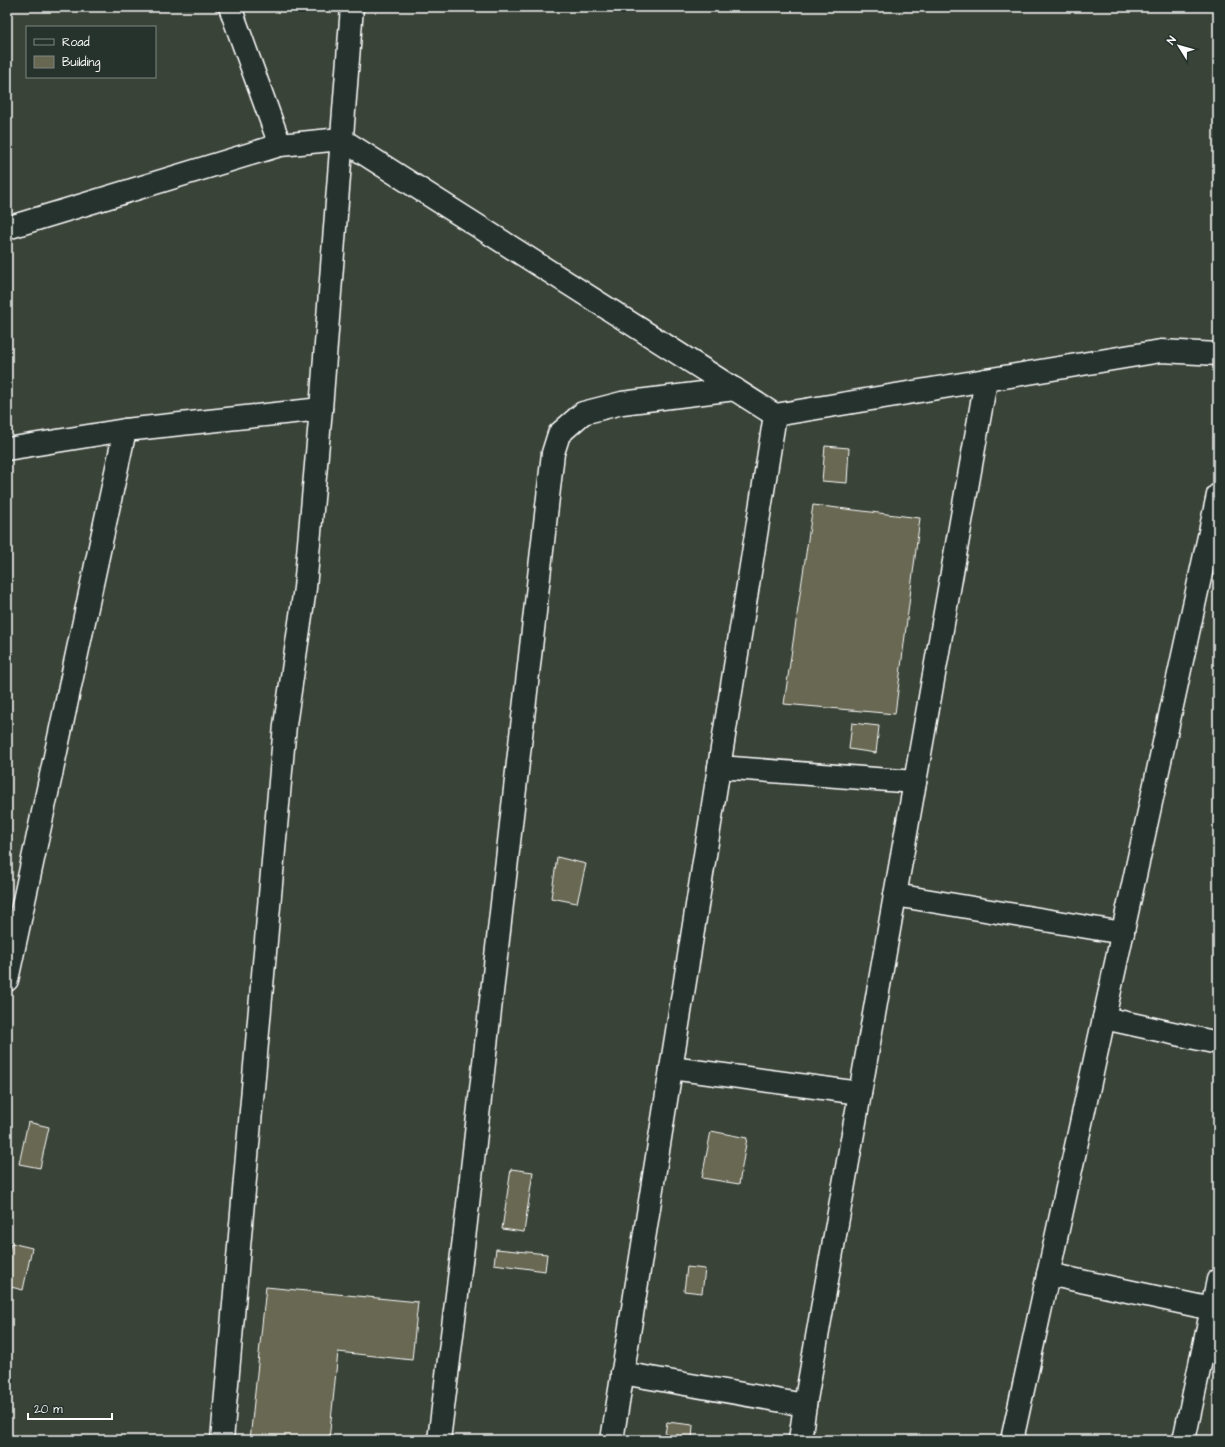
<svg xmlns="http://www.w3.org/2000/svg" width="1225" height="1447" font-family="'Architects Daughter',sans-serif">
  <rect width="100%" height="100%" fill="#3a4338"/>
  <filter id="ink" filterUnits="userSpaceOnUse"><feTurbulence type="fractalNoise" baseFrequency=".025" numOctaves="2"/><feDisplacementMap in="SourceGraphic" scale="8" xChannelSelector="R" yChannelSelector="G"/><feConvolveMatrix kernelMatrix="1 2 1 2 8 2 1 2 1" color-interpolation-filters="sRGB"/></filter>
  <g filter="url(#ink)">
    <g fill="#686852" stroke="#fff">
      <polygon points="825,446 849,448 847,483 822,481"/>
      <polygon points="813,505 920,518 895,714 784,704"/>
      <polygon points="852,723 879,726 876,753 849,749"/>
      <polygon points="557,857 586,864 577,903 551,898"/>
      <polygon points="28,1122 49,1127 40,1168 19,1164"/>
      <polygon points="711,1131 747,1138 739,1184 702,1178"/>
      <polygon points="511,1169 533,1172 524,1232 502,1229"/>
      <polygon points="11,1243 32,1248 23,1290 7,1286 7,1260"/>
      <polygon points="496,1249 547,1254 545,1271 494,1264"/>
      <polygon points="687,1267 705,1269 702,1293 684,1291"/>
      <polygon points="266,1287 418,1302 412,1360 338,1352 329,1440 250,1440"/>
      <polygon points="667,1422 693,1425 692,1440 664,1440"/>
    </g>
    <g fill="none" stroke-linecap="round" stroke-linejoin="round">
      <defs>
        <g id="minor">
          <polyline points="230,7 280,145"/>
          <polyline points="7,228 280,145 341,139 775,415 1161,351 1218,354"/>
          <polyline points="7,449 125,430 321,409"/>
          <polyline points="719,767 915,782"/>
          <polyline points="895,895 1123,933"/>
          <polyline points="7,980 125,430"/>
          <polyline points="1104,1018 1218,1043"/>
          <polyline points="671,1068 860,1093"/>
          <polyline points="1048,1274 1212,1309"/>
          <polyline points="622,1373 805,1405"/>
          <polyline points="222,1440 285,725 305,588 321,409 352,7"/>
          <polyline points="439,1440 466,1222 553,453 559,434 583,413 622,403 735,389"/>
          <polyline points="612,1440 775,415"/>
          <polyline points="800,1440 805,1405 986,380"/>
          <polyline points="1012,1440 1218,495"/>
          <polyline points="1184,1440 1218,1280"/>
        </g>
      </defs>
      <use href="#minor" stroke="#fff" stroke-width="25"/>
      <use href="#minor" stroke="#26332d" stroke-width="22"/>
    </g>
  </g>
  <rect width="1225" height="1447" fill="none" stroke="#26332d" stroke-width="24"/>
  <rect x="12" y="12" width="1201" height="1423" fill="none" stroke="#fff" stroke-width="1.5" filter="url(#ink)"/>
  <rect x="26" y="26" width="130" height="52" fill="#26332d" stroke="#7d8581"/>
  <rect x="34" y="39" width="20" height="6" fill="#26332d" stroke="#7d8581"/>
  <text x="62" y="46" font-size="12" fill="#ffffff">Road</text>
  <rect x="34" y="56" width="20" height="12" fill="#686852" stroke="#7d8581"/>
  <text x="62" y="66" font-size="12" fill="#ffffff">Building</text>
  <g transform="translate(1179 46) rotate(307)" stroke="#26332d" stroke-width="3" paint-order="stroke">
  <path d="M0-3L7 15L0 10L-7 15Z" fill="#ffffff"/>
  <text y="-6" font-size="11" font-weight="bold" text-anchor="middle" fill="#ffffff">N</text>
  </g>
  <path d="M28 1413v6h84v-6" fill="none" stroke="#ffffff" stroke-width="2"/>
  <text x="34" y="1413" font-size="12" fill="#ffffff" stroke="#26332d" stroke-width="3" paint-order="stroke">20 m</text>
</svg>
